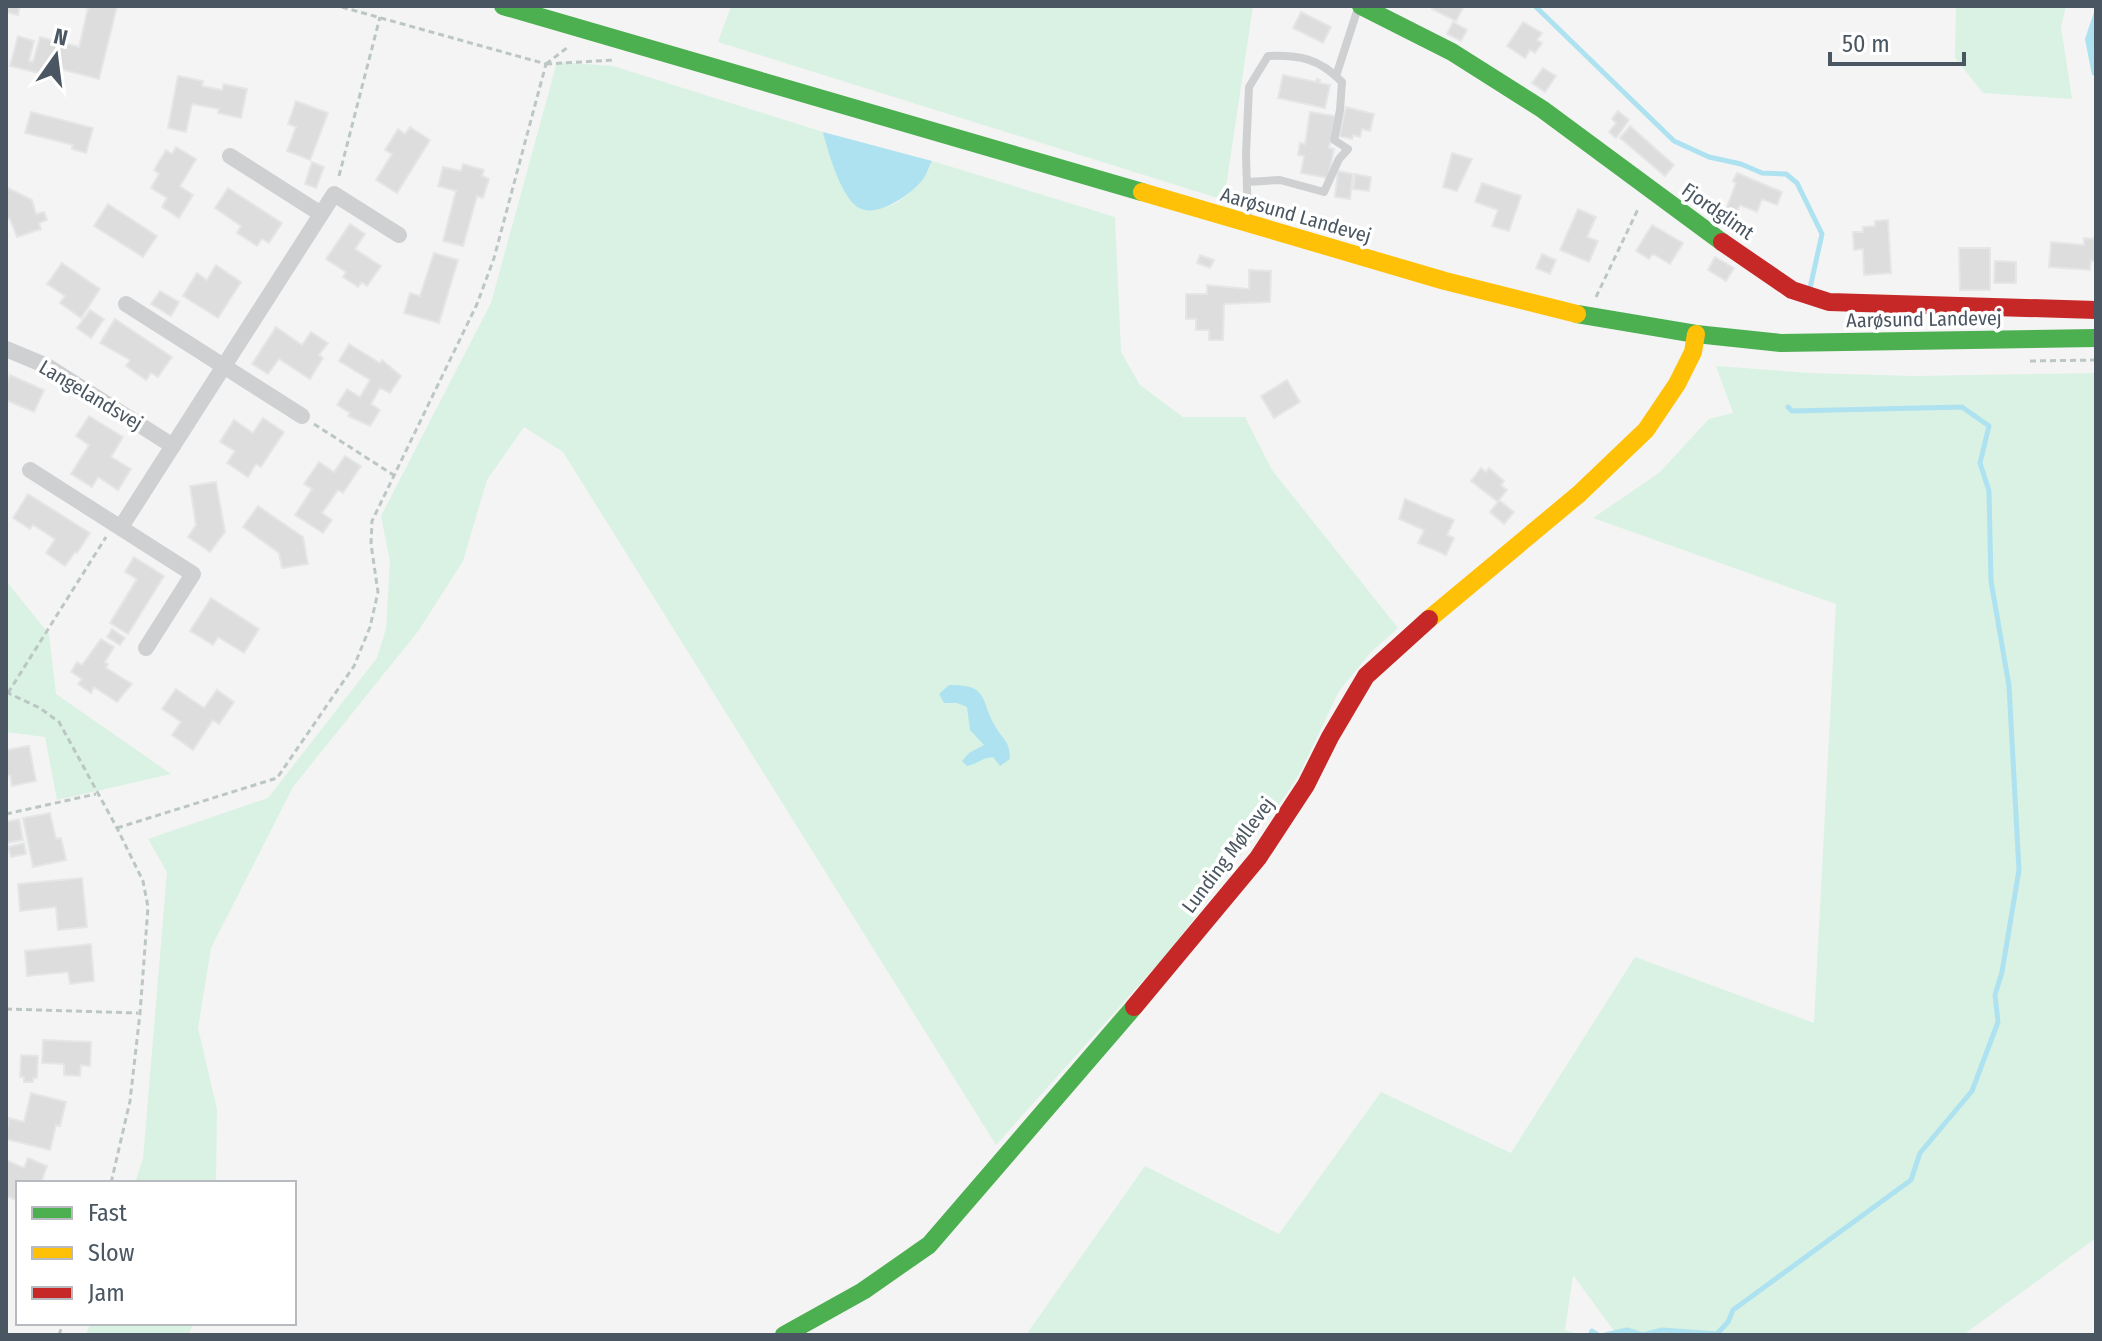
<svg xmlns="http://www.w3.org/2000/svg" width="2102" height="1341" font-family="'Fira Sans Condensed',sans-serif">
  <rect width="100%" height="100%" fill="#f4f4f4"/>
  <g fill="#d9f2e3">
    <polygon points="731,6 1253,6 1224,200 718,42"/>
    <polygon points="1956,6 2066,6 2061,27 2072,99 1983,93 1955,58"/>
    <path d="M557,62l56,4 210,66 23,63c11,4 25,12 36,12 20,1 43,-31 50,-46l183,56 6,135 19,33 43,32h62l27,53 126,158 -27,24 -32,39 -39,82 -19,29 -109,146 -176,197 -433,-693 -39,-25 -37,53 -24,81 -44,69 -126,157 -82,161 -13,80 19,81 -1,74h-81l8,-24 24,-287 -19,-33 120,-41 109,-140 9,-29 4,-67 -9,-46 110,-213z"/>
    <polygon points="1716,366 1809,373 1914,376 2096,373 2096,1238 1963,1335 1617,1335 1573,1275 1565,1330 1580,1335 1026,1335 1145,1166 1279,1234 1381,1092 1511,1153 1635,957 1814,1023 1836,604 1593,518 1659,473 1709,419 1733,413"/>
    <polygon points="6,581 49,634 56,694 171,774 57,800 45,737 6,732"/>
    <polygon points="90,1323 194,1323 188,1335 86,1335"/>
  </g>
  <g fill="#aee2f0">
    <polygon points="2096,6 2096,76 2092,75 2085,39"/>
    <path d="M823,132l109,29c-3,5 -5,12 -8,17 -12,16 -49,43 -68,28 -16,-13 -28,-54 -33,-74z"/>
    <path d="M949,685c40,-1 31,15 46,41 9,16 14,13 15,33l-10,7 -7,-9c-11,1 -16,7 -26,9l-5,-5 7,-8 15,-8 -14,-15 -3,-23 -10,-4h-13l-5,-9z"/>
  </g>
  <g fill="none" stroke-linecap="round" stroke-linejoin="round">
    <g stroke="#aee2f0" stroke-width="5">
      <polyline points="1535,6 1674,141 1709,157 1741,164 1762,173 1786,174 1797,183 1822,234 1810,288"/>
      <polyline points="1590,1335 1592,1331 1598,1335"/>
      <polyline points="1605,1335 1627,1330 1643,1335 1662,1330 1717,1334 1728,1322 1733,1310 1911,1180 1920,1153 1972,1091 1998,1022 1995,995 2002,972 2019,870 2009,686 1991,581 1989,491 1980,463 1989,426 1962,407 1792,411 1788,407"/>
    </g>
  </g>
  <g fill="#ddddde" stroke="#e5e6e7" stroke-width="2">
    <polygon points="6,6 20,6 18,15 6,12"/>
    <polygon points="81,6 117,6 99,79 44,65 42,74 10,66 18,36 34,41 29,61 33,62 40,37 79,47 88,8"/>
    <polygon points="1434,6 1464,6 1456,21 1432,9"/>
    <polygon points="1301,12 1331,27 1323,43 1293,28"/>
    <polygon points="1453,22 1467,30 1461,41 1447,34"/>
    <polygon points="1523,22 1542,33 1537,40 1542,43 1535,53 1530,50 1525,58 1507,46"/>
    <polygon points="1543,68 1556,76 1545,92 1532,83"/>
    <polygon points="1283,75 1316,82 1317,79 1320,80 1319,83 1330,85 1325,108 1278,98"/>
    <polygon points="178,76 203,81 202,86 222,90 224,84 247,89 241,118 218,113 219,109 192,104 186,132 168,128"/>
    <polygon points="296,101 328,113 310,160 287,151 296,127 288,124"/>
    <polygon points="1346,107 1374,114 1370,131 1362,129 1360,137 1353,135 1352,139 1339,136"/>
    <polygon points="1618,111 1629,120 1616,138 1609,132 1616,123 1612,119"/>
    <polygon points="31,112 93,128 86,153 72,149 73,145 25,133"/>
    <polygon points="1310,112 1335,116 1329,148 1334,149 1328,178 1301,173 1304,156 1298,155 1300,143 1305,144"/>
    <polygon points="1630,126 1674,165 1665,176 1620,138"/>
    <polygon points="410,127 430,140 397,193 376,180 392,154 385,150 398,129 405,134"/>
    <polygon points="176,147 196,159 180,186 193,195 179,218 162,207 167,198 151,188 159,174 154,170 166,150 172,154"/>
    <polygon points="1452,153 1472,159 1457,191 1443,187"/>
    <polygon points="312,162 324,167 316,188 305,184"/>
    <polygon points="463,164 484,170 482,176 489,179 483,198 477,196 463,246 443,241 456,191 438,186 443,167 461,171"/>
    <polygon points="1338,171 1353,174 1350,199 1335,197"/>
    <polygon points="1737,173 1782,192 1777,205 1762,199 1757,212 1740,205 1737,211 1727,207 1736,183 1733,181"/>
    <polygon points="1355,174 1371,177 1369,191 1353,189"/>
    <polygon points="1482,183 1521,196 1509,231 1492,226 1498,210 1475,202"/>
    <polygon points="6,187 32,200 36,214 44,212 47,220 39,223 41,229 17,237 10,219 6,217"/>
    <polygon points="228,188 282,223 269,243 262,239 257,246 237,233 241,226 215,208"/>
    <polygon points="108,204 157,236 143,257 94,226"/>
    <polygon points="1578,209 1596,217 1587,237 1598,241 1589,262 1560,250"/>
    <polygon points="1888,220 1891,273 1864,275 1863,249 1854,250 1853,232 1863,232 1863,227 1875,226 1875,221"/>
    <polygon points="350,224 365,234 355,249 381,266 367,286 362,282 358,287 343,277 346,272 326,259"/>
    <polygon points="1652,225 1683,243 1670,264 1653,254 1649,259 1636,251"/>
    <polygon points="2095,235 2096,261 2091,261 2090,270 2049,267 2051,242 2084,245 2084,238 2094,239"/>
    <polygon points="1959,248 1990,248 1990,290 1960,290"/>
    <polygon points="434,253 458,260 439,323 404,313 410,293 420,296"/>
    <polygon points="1542,254 1556,260 1550,274 1536,268"/>
    <polygon points="1200,255 1214,260 1210,268 1197,263"/>
    <polygon points="1715,257 1734,268 1726,281 1708,270"/>
    <polygon points="1995,261 2016,262 2016,283 1994,283"/>
    <polygon points="62,263 100,289 81,318 60,303 65,296 47,284"/>
    <polygon points="216,265 241,282 218,318 183,296 197,273 207,280"/>
    <polygon points="1249,270 1271,271 1270,302 1224,304 1223,340 1209,340 1209,330 1196,330 1196,319 1186,319 1186,294 1207,294 1207,285 1249,289"/>
    <polygon points="160,291 179,302 171,316 151,304"/>
    <polygon points="90,310 104,319 91,338 77,328"/>
    <polygon points="115,319 172,357 158,377 151,373 146,380 126,366 130,360 100,343"/>
    <polygon points="276,327 302,345 311,332 328,343 319,355 323,358 310,379 279,359 268,374 252,364"/>
    <polygon points="349,344 380,363 382,360 401,376 390,393 380,388 371,404 380,410 370,426 348,416 350,413 337,405 347,389 360,397 370,380 339,361"/>
    <polygon points="10,375 44,390 34,412 6,400 6,384"/>
    <polygon points="1287,380 1300,402 1274,418 1261,396"/>
    <polygon points="89,416 123,437 111,457 131,469 118,490 98,477 92,487 71,474 89,445 76,436"/>
    <polygon points="263,418 284,432 261,467 256,464 248,477 227,463 235,451 220,442 234,420 253,433"/>
    <polygon points="345,456 361,466 343,493 338,490 322,513 332,520 323,533 295,515 312,489 304,484 319,462 334,472"/>
    <polygon points="1481,468 1486,472 1489,468 1504,481 1501,485 1507,490 1499,500 1514,512 1504,524 1490,512 1498,502 1471,481"/>
    <polygon points="216,482 225,532 210,552 188,537 196,525 190,486"/>
    <polygon points="28,494 90,533 77,553 75,552 65,566 46,553 55,539 33,525 30,529 13,518"/>
    <polygon points="1405,499 1454,520 1447,535 1454,538 1446,555 1418,543 1424,530 1399,519"/>
    <polygon points="258,506 303,537 308,564 282,568 279,553 243,527"/>
    <polygon points="134,557 164,576 128,634 110,623 137,579 125,572"/>
    <polygon points="211,598 259,629 244,653 218,637 213,645 190,631"/>
    <polygon points="112,629 125,638 120,645 107,637"/>
    <polygon points="101,639 114,647 105,662 108,664 106,668 132,684 117,702 94,687 91,693 78,684 82,679 71,672 77,662 82,665"/>
    <polygon points="176,689 204,708 217,690 234,702 219,724 213,720 193,750 172,735 181,722 162,709"/>
    <polygon points="29,746 36,781 12,786 10,775 6,776 6,750"/>
    <polygon points="50,813 56,839 61,838 66,860 33,867 23,818"/>
    <polygon points="19,819 23,840 7,843 6,822"/>
    <polygon points="24,843 26,854 11,857 8,847"/>
    <polygon points="82,878 87,927 58,930 56,907 20,911 18,884"/>
    <polygon points="91,944 94,981 70,984 68,972 27,976 25,951"/>
    <polygon points="43,1040 91,1042 90,1066 81,1065 80,1076 64,1075 64,1064 42,1063"/>
    <polygon points="21,1055 38,1056 37,1078 33,1078 33,1082 24,1082 24,1077 20,1077"/>
    <polygon points="31,1093 66,1102 60,1126 56,1125 50,1150 6,1139 9,1118 24,1122"/>
    <polygon points="28,1158 47,1166 41,1183 18,1183 18,1201 6,1196 6,1160 24,1168"/>
  </g>
  <g fill="none" stroke-linecap="round" stroke-linejoin="round">
    <g stroke="#bcc7c4" stroke-width="3" stroke-dasharray="6 4" stroke-linecap="butt">
      <polyline points="546,64 614,60"/>
      <polyline points="546,64 568,47"/>
      <polyline points="339,176 380,17"/>
      <polyline points="1596,297 1639,207"/>
      <polyline points="2030,361 2096,360"/>
      <polyline points="314,424 395,476"/>
      <polyline points="6,692 40,708 59,722 117,828 143,881 148,907 140,1013 130,1101 111,1183"/>
      <polyline points="8,693 106,537"/>
      <polyline points="6,814 96,794"/>
      <polyline points="117,828 277,778 354,666 370,627 378,592 371,544 372,521 477,304 494,258 546,64 338,6"/>
      <polyline points="6,1009 138,1013"/>
      <polyline points="59,1335 63,1323"/>
    </g>
    <g stroke="#ced0d2" stroke-width="8">
      <polyline points="1336,76 1358,8"/>
      <path d="M1247,182l33,-2 44,12 15,-33 9,-10 -14,-9 6,-30 2,-28c-23,-24 -43,-27 -74,-26l-19,31 -3,67 2,69"/>
    </g>
    <g stroke="#ced0d2" stroke-width="16">
      <polyline points="230,156 321,214"/>
      <polyline points="126,304 302,416"/>
      <polyline points="6,349 47,366 173,446"/>
      <polyline points="30,470 193,574 146,648"/>
      <polyline points="121,527 334,194 399,235"/>
    </g>
    <g stroke="#4caf50" stroke-width="18">
      <polyline points="503,6 1142,192"/>
      <polyline points="1361,6 1452,52 1542,109 1722,242"/>
      <polyline points="1577,314 1696,334 1781,343 2096,338"/>
      <polyline points="784,1335 863,1291 929,1245 1134,1007"/>
    </g>
    <g stroke="#ffc107" stroke-width="18">
      <polyline points="1142,192 1445,281 1577,314"/>
      <polyline points="1429,619 1579,494 1646,430 1677,384 1693,352 1696,334"/>
    </g>
    <g stroke="#c62828" stroke-width="18">
      <polyline points="1722,242 1792,290 1829,302 2096,310"/>
      <polyline points="1134,1007 1258,858 1306,785 1330,737 1366,676 1429,619"/>
    </g>
  </g>
  <g text-anchor="middle" dominant-baseline="central" stroke-width="7" stroke-linejoin="round" paint-order="stroke">
    <g font-size="20" fill="#4a5661" stroke="#fff">
      <text transform="translate(1718 211) rotate(35)">Fjordglimt</text>
      <text transform="translate(1296 215) rotate(16)">Aarøsund Landevej</text>
      <text transform="translate(1924 319) rotate(-1)">Aarøsund Landevej</text>
      <text transform="translate(91 395) rotate(31)">Langelandsvej</text>
      <text transform="translate(1228 855) rotate(-53)">Lunding Møllevej</text>
    </g>
  </g>
  <rect width="2102" height="1341" fill="none" stroke="#4a5661" stroke-width="16"/>
  <rect x="16" y="1181" width="280" height="144" fill="#ffffff" stroke="#b7bbc0" stroke-width="2"/>
  <rect x="32" y="1207" width="40" height="12" fill="#4caf50" stroke="#b7bbc0" stroke-width="2"/>
  <text x="88" y="1221" font-size="24" fill="#4a5661">Fast</text>
  <rect x="32" y="1247" width="40" height="12" fill="#ffc107" stroke="#b7bbc0" stroke-width="2"/>
  <text x="88" y="1261" font-size="24" fill="#4a5661">Slow</text>
  <rect x="32" y="1287" width="40" height="12" fill="#c62828" stroke="#b7bbc0" stroke-width="2"/>
  <text x="88" y="1301" font-size="24" fill="#4a5661">Jam</text>
  <g transform="translate(56 56) rotate(14)" stroke="#ffffff" stroke-width="6" paint-order="stroke">
  <path d="M0-6L14 30L0 20L-14 30Z" fill="#4a5661"/>
  <text y="-12" font-size="22" font-weight="bold" text-anchor="middle" fill="#4a5661">N</text>
  </g>
  <path d="M1830 52v12h134v-12" fill="none" stroke="#4a5661" stroke-width="4"/>
  <text x="1842" y="52" font-size="24" fill="#4a5661" stroke="#ffffff" stroke-width="6" paint-order="stroke">50 m</text>
</svg>
